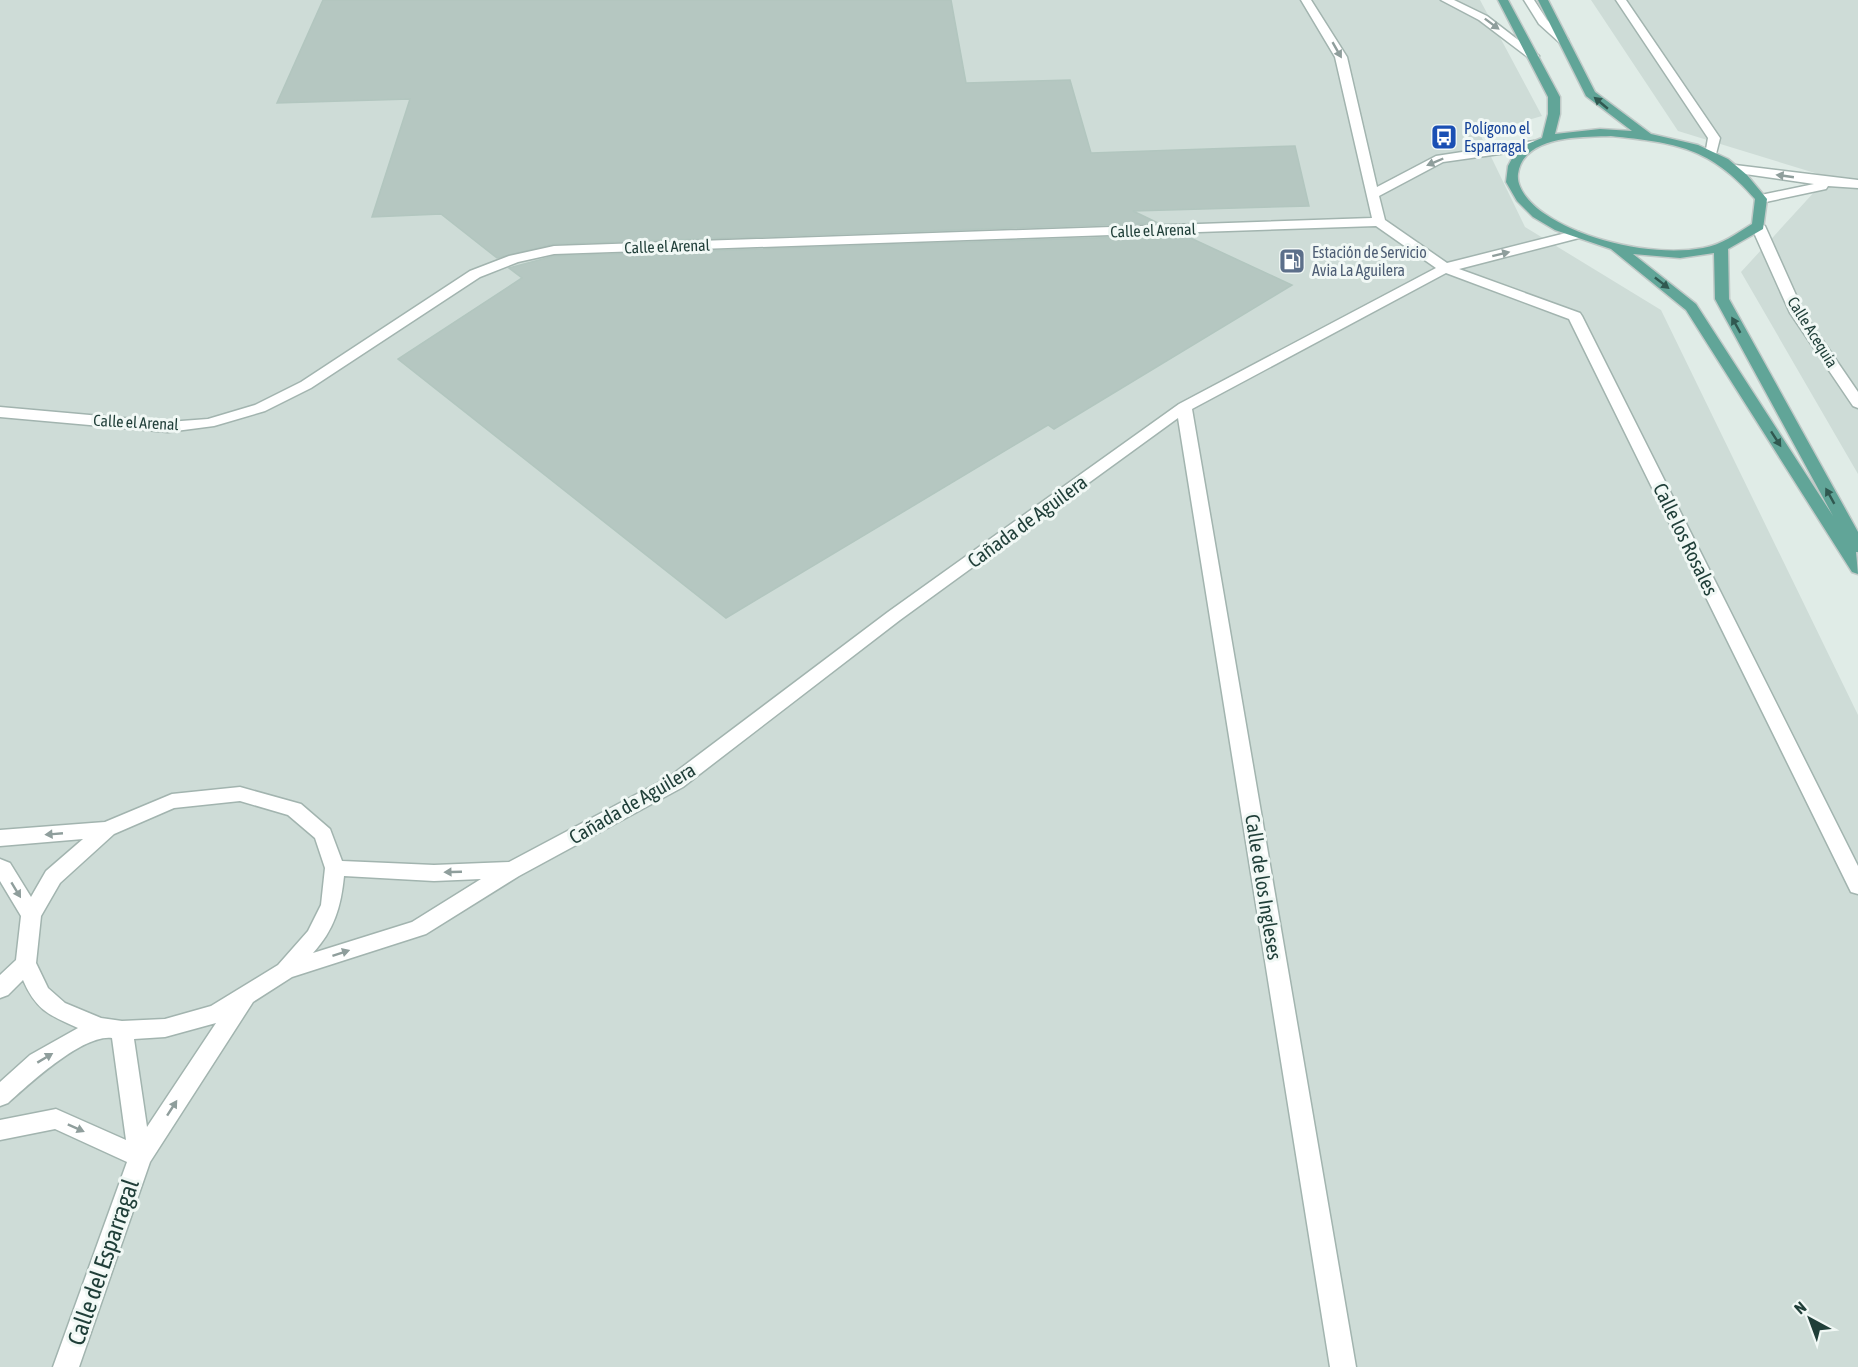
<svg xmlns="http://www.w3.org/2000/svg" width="1858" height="1367" font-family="'Asap Condensed',sans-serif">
  <rect width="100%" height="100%" fill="#e0ece7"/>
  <g fill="#cedcd7">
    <polygon points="0,0 1480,0 1542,116 1480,134 1525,227 1661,310 1858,715 1858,1367 0,1367"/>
    <polygon points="1591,0 1858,0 1858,474 1741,272 1828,177 1678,131"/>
  </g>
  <g fill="#b5c7c1" stroke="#b2c6bf" stroke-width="1.5">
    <polygon points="323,0 951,0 966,83 1070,80 1091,153 1295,146 1309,206 1133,211 1158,223 554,244 497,258 441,214 372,217 410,99 277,103"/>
    <polygon points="1184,235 1292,285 1054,429 1048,425 726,618 398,359 522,278 509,268 554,256"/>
  </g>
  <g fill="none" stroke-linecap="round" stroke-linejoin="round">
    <defs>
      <g id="minor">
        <path d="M1301,0h10l36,57 30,130 59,-31 98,-15 6,4 -6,4 -91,13 -64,34 6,24 62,43 127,-32 5,1 2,3 -2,3 -120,31 121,44 2,3 276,550v28l-7,-2 -3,-6 -279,-567 -123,-46 -254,136 164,958h-26l-152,-949 -278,202 -217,167 -164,89 -93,58 -134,43 -39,25 -103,160 -71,205h-26l74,-205 -72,-33 -55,11v-20l56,-11 70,31 -14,-102c-29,-4 -83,46 -104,65l-8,3v-24l30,-27 48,-27c-29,-13 -42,-18 -55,-48l-15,15 -8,3v-23l16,-15 5,-44 -21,-35v-22l10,4 21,34 15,-26 37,-32 -83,7v-16l105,-8 67,-28 68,-7 61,17 29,25 12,32 92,4 75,-3 160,-85 219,-165 291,-208 257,-136 -60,-42 -822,28 -36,8 -38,15 -169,111 -46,23 -51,15 -46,6 -168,-15v-10l168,15 40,-3 47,-14 46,-23 169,-111 39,-15 45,-10 818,-28 -37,-161zM240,801l48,14 27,23 10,30 -4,37 -13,26 -30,34 -67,41 -46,13 -43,2 -21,-3 -36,-15 -17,-15 -12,-25 5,-47 19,-33 54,-49 60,-26zM344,876l90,5 47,-2 -69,43 -99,31c21,-23 28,-46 31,-77zM216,1023l-69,104 -13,-88 31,-2z"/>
        <polygon points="1441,0 1454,0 1487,16 1539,56 1533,59 1529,58 1479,20"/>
        <polygon points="1524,0 1534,0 1547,20 1568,39 1568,43 1560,43 1539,24"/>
        <polygon points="1616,0 1626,0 1720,138 1715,158 1711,159 1705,155 1708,138"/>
        <polygon points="1735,165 1858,180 1858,188 1828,186 1826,189 1761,203 1756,202 1755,199 1756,196 1814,184 1731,172 1729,169 1731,166"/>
        <polygon points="1758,222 1765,226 1804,313 1858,392 1858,408 1853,406 1790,313 1751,226"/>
      </g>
      <path id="major" d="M1498,0h10l52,97v17l-5,20 45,-5 32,2 -46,-35 -48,-96h10l47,92 56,42 47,11 30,14 19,16 20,24 -4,30 -35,20 1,50 129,233v20h-2l2,22 -6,-2 -166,-262 -75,-61 -56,-19 -22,-13 -16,-16 -11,-19 2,-16 7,-13 10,-8 17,-7 6,-24v-17zM1611,136c65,7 99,11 144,63l-3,25c-16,10 -31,21 -49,24 -47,9 -119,-7 -158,-34 -12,-8 -29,-24 -27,-40 5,-39 64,-37 93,-38zM1714,253l1,46 118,217 -137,-212 -63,-50 47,4z"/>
    </defs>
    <use href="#minor" stroke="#a2b4af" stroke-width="3"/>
    <use href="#major" stroke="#c0c9c7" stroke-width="3"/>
    <use href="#minor" fill="#fff" fill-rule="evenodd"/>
    <use href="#major" fill="#61a598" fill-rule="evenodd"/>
  </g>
  <defs><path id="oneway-solid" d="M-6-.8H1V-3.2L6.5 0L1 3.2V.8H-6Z" transform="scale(1.5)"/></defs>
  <g fill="#8f9e9c">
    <use href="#oneway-solid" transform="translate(1492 24) rotate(37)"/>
    <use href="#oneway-solid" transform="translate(1337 50) rotate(60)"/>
    <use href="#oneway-solid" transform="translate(1435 162) rotate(157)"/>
    <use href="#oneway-solid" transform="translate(1785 176) rotate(-172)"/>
    <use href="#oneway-solid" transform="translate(1501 254) rotate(-14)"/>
    <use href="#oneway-solid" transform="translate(54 834) rotate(175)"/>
    <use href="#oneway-solid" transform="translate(453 872) rotate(178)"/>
    <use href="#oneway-solid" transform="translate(16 890) rotate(59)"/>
    <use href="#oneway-solid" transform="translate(341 953) rotate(-18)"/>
    <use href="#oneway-solid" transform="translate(45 1058) rotate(-31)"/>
    <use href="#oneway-solid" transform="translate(172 1108) rotate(-57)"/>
    <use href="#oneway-solid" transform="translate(76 1128) rotate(24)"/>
  </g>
  <g fill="#305850">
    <use href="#oneway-solid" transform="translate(1601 103) rotate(-140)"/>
    <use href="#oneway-solid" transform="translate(1662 283) rotate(38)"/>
    <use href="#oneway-solid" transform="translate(1736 325) rotate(-119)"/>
    <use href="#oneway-solid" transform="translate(1776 439) rotate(57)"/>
    <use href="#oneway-solid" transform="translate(1830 496) rotate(-119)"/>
  </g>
  <defs>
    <symbol id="bus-square" viewBox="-11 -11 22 22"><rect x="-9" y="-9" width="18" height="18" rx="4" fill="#1a4fb4" stroke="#f1f8f5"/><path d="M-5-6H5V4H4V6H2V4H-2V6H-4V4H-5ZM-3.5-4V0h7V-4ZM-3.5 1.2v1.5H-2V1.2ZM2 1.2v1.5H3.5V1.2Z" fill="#fff"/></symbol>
    <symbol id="fuel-square" viewBox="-11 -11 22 22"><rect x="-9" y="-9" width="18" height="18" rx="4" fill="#5c6f8a" stroke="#f1f8f5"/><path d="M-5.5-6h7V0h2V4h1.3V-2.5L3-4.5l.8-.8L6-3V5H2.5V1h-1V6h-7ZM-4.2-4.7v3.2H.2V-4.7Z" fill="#fff"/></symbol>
  </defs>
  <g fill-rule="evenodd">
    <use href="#bus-square" x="1429" y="122" width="30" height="30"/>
    <use href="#fuel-square" x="1277" y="246" width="30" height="30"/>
  </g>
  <g text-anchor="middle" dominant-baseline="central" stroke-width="6" stroke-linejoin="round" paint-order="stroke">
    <g font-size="16" fill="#164399" stroke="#f1f8f5" text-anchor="start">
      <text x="1464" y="128">Polígono el<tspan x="1464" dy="18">Esparragal</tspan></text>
    </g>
    <g font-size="16" fill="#1f3e38" stroke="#f1f8f5">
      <text transform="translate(1153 230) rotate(-2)">Calle el Arenal</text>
      <text transform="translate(667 246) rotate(-2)">Calle el Arenal</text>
      <text transform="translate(1813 332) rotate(58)">Calle Acequia</text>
      <text transform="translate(136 422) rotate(3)">Calle el Arenal</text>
    </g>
    <g font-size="16" fill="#4e5e75" stroke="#f1f8f5" text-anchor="start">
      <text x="1312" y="252">Estación de Servicio<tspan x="1312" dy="18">Avia La Aguilera</tspan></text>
    </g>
    <g font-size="20" fill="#1f3e38" stroke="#f1f8f5">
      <text transform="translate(1027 521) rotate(-36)">Cañada de Aguilera</text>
      <text transform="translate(1686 539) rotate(64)">Calle los Rosales</text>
      <text transform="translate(632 803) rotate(-30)">Cañada de Aguilera</text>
      <text transform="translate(1264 887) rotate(81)">Calle de los Ingleses</text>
    </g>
    <g font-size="24" fill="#1f3e38" stroke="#f1f8f5">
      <text transform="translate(103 1262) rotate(-71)">Calle del Esparragal</text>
    </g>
  </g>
  <g transform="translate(1810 1319) rotate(319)" stroke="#f1f8f5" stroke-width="4.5" paint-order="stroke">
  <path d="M0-4.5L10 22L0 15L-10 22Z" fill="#1f3e38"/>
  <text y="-9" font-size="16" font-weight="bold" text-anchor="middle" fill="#1f3e38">N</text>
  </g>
</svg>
